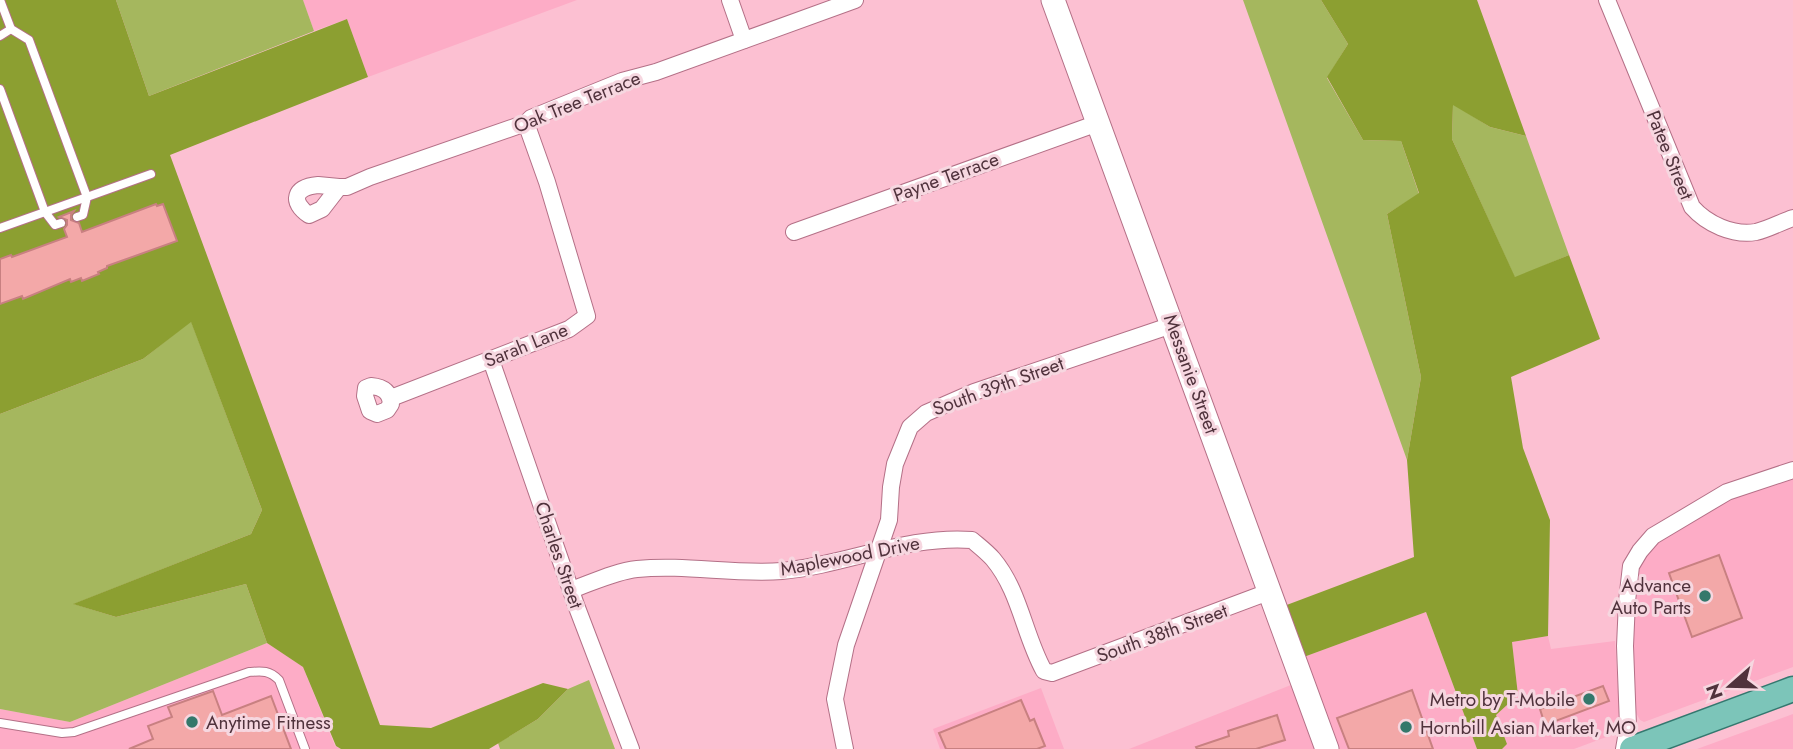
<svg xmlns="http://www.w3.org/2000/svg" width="1793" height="749" font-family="Jost,sans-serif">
  <rect width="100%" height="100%" fill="#fcc0d2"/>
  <g fill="#fdacc6">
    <polygon points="303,0 577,0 368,77 347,19 314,31"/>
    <polygon points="1793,477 1793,667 1644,722 1640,720 1635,711 1631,646 1637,567 1659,538 1725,502"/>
    <polygon points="1426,612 1477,749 1333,749 1301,658"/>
    <polygon points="1548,636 1551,649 1615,641 1620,724 1617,731 1609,736 1574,749 1502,749 1507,744 1496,715 1518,695 1512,642"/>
    <polygon points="267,643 303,667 335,746 341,749 0,749 0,709 70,722"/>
    <polygon points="1291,685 1314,749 1129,749"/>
    <polygon points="1041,688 1064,749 940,749 933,729"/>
    <polygon points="1793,713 1793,749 1697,749 1793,714"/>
  </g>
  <g fill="#a5b75e">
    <polygon points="116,0 303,0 314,31 149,96"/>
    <polygon points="1243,0 1321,0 1348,44 1327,78 1363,140 1401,141 1419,194 1387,214 1421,377 1407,460"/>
    <polygon points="1453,104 1490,127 1526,136 1569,255 1515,278 1452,139"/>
    <polygon points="191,321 262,510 251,534 74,604 116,617 246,584 267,643 70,722 0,709 0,414 143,359"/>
    <polygon points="589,680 615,749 500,749 498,743 538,719 568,689"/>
  </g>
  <g fill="#8c9f31">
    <polygon points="0,0 116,0 149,96 347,19 368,77 170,155 380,725 431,728 543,683 568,689 538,719 489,749 341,749 336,746 303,667 267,643 246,584 116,617 73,604 251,534 262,510 191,322 143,359 0,414"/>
    <polygon points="1321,0 1477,0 1526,136 1490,127 1453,105 1452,139 1515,277 1569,255 1600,339 1511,377 1523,448 1550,520 1548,636 1512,642 1518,695 1496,715 1507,744 1502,749 1477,749 1426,612 1301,658 1284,606 1414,557 1407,460 1421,377 1387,214 1419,193 1401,141 1363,140 1327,77 1348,44"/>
  </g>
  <g fill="#f3a8a8" stroke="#c88081" stroke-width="2">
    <polygon points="156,204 157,206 163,204 177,241 107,266 107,268 98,272 99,274 82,281 81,278 71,282 70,279 23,299 22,296 0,304 0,259 11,255 12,257 67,237 64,229 67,225 67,220 59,217 74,211 71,215 71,220 79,223 82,232"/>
    <polygon points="1719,555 1742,618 1692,637 1669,573"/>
    <polygon points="1603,686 1609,701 1545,725 1540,709"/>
    <polygon points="1412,690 1433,749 1349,749 1337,718"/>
    <polygon points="213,691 222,715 271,696 291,749 129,749 153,739 148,726 172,717 168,707"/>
    <polygon points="1021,700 1030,721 1034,719 1045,746 1037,749 946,749 939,733"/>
    <polygon points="1277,715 1285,740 1256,749 1197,749 1196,747 1229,736 1228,731"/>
  </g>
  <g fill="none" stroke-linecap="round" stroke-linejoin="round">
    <defs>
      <g id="lane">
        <polyline points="0,36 11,29"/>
        <polyline points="0,89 45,212 55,225 61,223"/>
        <polyline points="77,217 83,215 87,197 151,174"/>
        <polyline points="0,228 87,197 29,40 11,29 0,0"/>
        <path d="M0,723l62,10 12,-1 175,-60c13,-1 20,-2 30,8l26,69"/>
      </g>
      <g id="street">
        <polyline points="730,0 744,40"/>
        <path d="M1607,0l85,207c15,17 41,29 64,25 13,-3 25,-10 37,-14"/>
        <path d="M318,185l21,2 -17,22 -13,6c-19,-13 -15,-28 9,-30z"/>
        <polyline points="339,187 347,187 370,177 526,123 531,118 622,81 656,72 855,0"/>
        <polyline points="794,232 1098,123"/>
        <polyline points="491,360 576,605 631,749"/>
        <path d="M371,386c12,1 19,6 20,18l-4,6 -10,4 -7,-3 -5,-15 1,-8z"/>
        <polyline points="391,398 569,329 587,316 547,182 526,123"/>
        <path d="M571,590c20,-7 45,-19 66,-21 49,-5 97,6 145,2 65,-6 124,-36 190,-31 7,6 15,12 21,19 27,32 31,76 51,112l8,2 219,-82"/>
        <polyline points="845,749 835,699 846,645 889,520 891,487 895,464 910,427 926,413 974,392 1172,325"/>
        <polyline points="1624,749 1628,726 1625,646 1627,601 1631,566 1640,551 1653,536 1727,492 1793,470"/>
      </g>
      <polyline id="secondary" points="1053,0 1327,749"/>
      <polyline id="primary" points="1632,749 1793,689"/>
    </defs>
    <use href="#lane" stroke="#b47087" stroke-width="10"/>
    <use href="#street" stroke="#b47087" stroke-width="18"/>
    <use href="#secondary" stroke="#b47087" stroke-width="25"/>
    <use href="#primary" stroke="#34786f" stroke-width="27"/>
    <use href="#lane" stroke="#fff" stroke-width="8"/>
    <use href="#street" stroke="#fff" stroke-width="16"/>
    <use href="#secondary" stroke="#fff" stroke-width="23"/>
    <use href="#primary" stroke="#7cc5b9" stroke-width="24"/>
  </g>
  <g fill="#34786b" stroke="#f6d7e0" stroke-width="2.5">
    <circle cx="1705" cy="596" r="7"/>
    <circle cx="1589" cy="699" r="7"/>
    <circle cx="192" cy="722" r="7"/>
    <circle cx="1406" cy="727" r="7"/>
  </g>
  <g text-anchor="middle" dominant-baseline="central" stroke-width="6" stroke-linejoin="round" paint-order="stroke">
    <g font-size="19" fill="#50323c" stroke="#f6d7e0">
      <text transform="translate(577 102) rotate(-22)">Oak Tree Terrace</text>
      <text transform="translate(1670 155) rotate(68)">Patee Street</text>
      <text transform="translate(946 177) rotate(-20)">Payne Terrace</text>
      <text transform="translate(526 345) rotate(-22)">Sarah Lane</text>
      <text transform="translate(1191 374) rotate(70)">Messanie Street</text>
      <text transform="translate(998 386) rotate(-20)">South 39th Street</text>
      <text transform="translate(559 555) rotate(71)">Charles Street</text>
      <text transform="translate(850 556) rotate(-11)">Maplewood Drive</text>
      <text transform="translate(1162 633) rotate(-20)">South 38th Street</text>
    </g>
    <g font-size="19" fill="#50323c" stroke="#f6d7e0" text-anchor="end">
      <text x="1691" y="585">Advance<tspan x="1691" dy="22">Auto Parts</tspan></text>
      <text x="1575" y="699">Metro by T-Mobile</text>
      <text x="206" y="722" text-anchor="start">Anytime Fitness</text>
      <text x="1420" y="727" text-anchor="start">Hornbill Asian Market, MO</text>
    </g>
  </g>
  <g transform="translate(1730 686) rotate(250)" stroke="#f6d7e0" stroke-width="5" paint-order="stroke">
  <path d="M0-5L12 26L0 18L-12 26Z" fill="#50323c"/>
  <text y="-10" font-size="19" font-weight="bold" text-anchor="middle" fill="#50323c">N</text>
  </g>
</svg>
